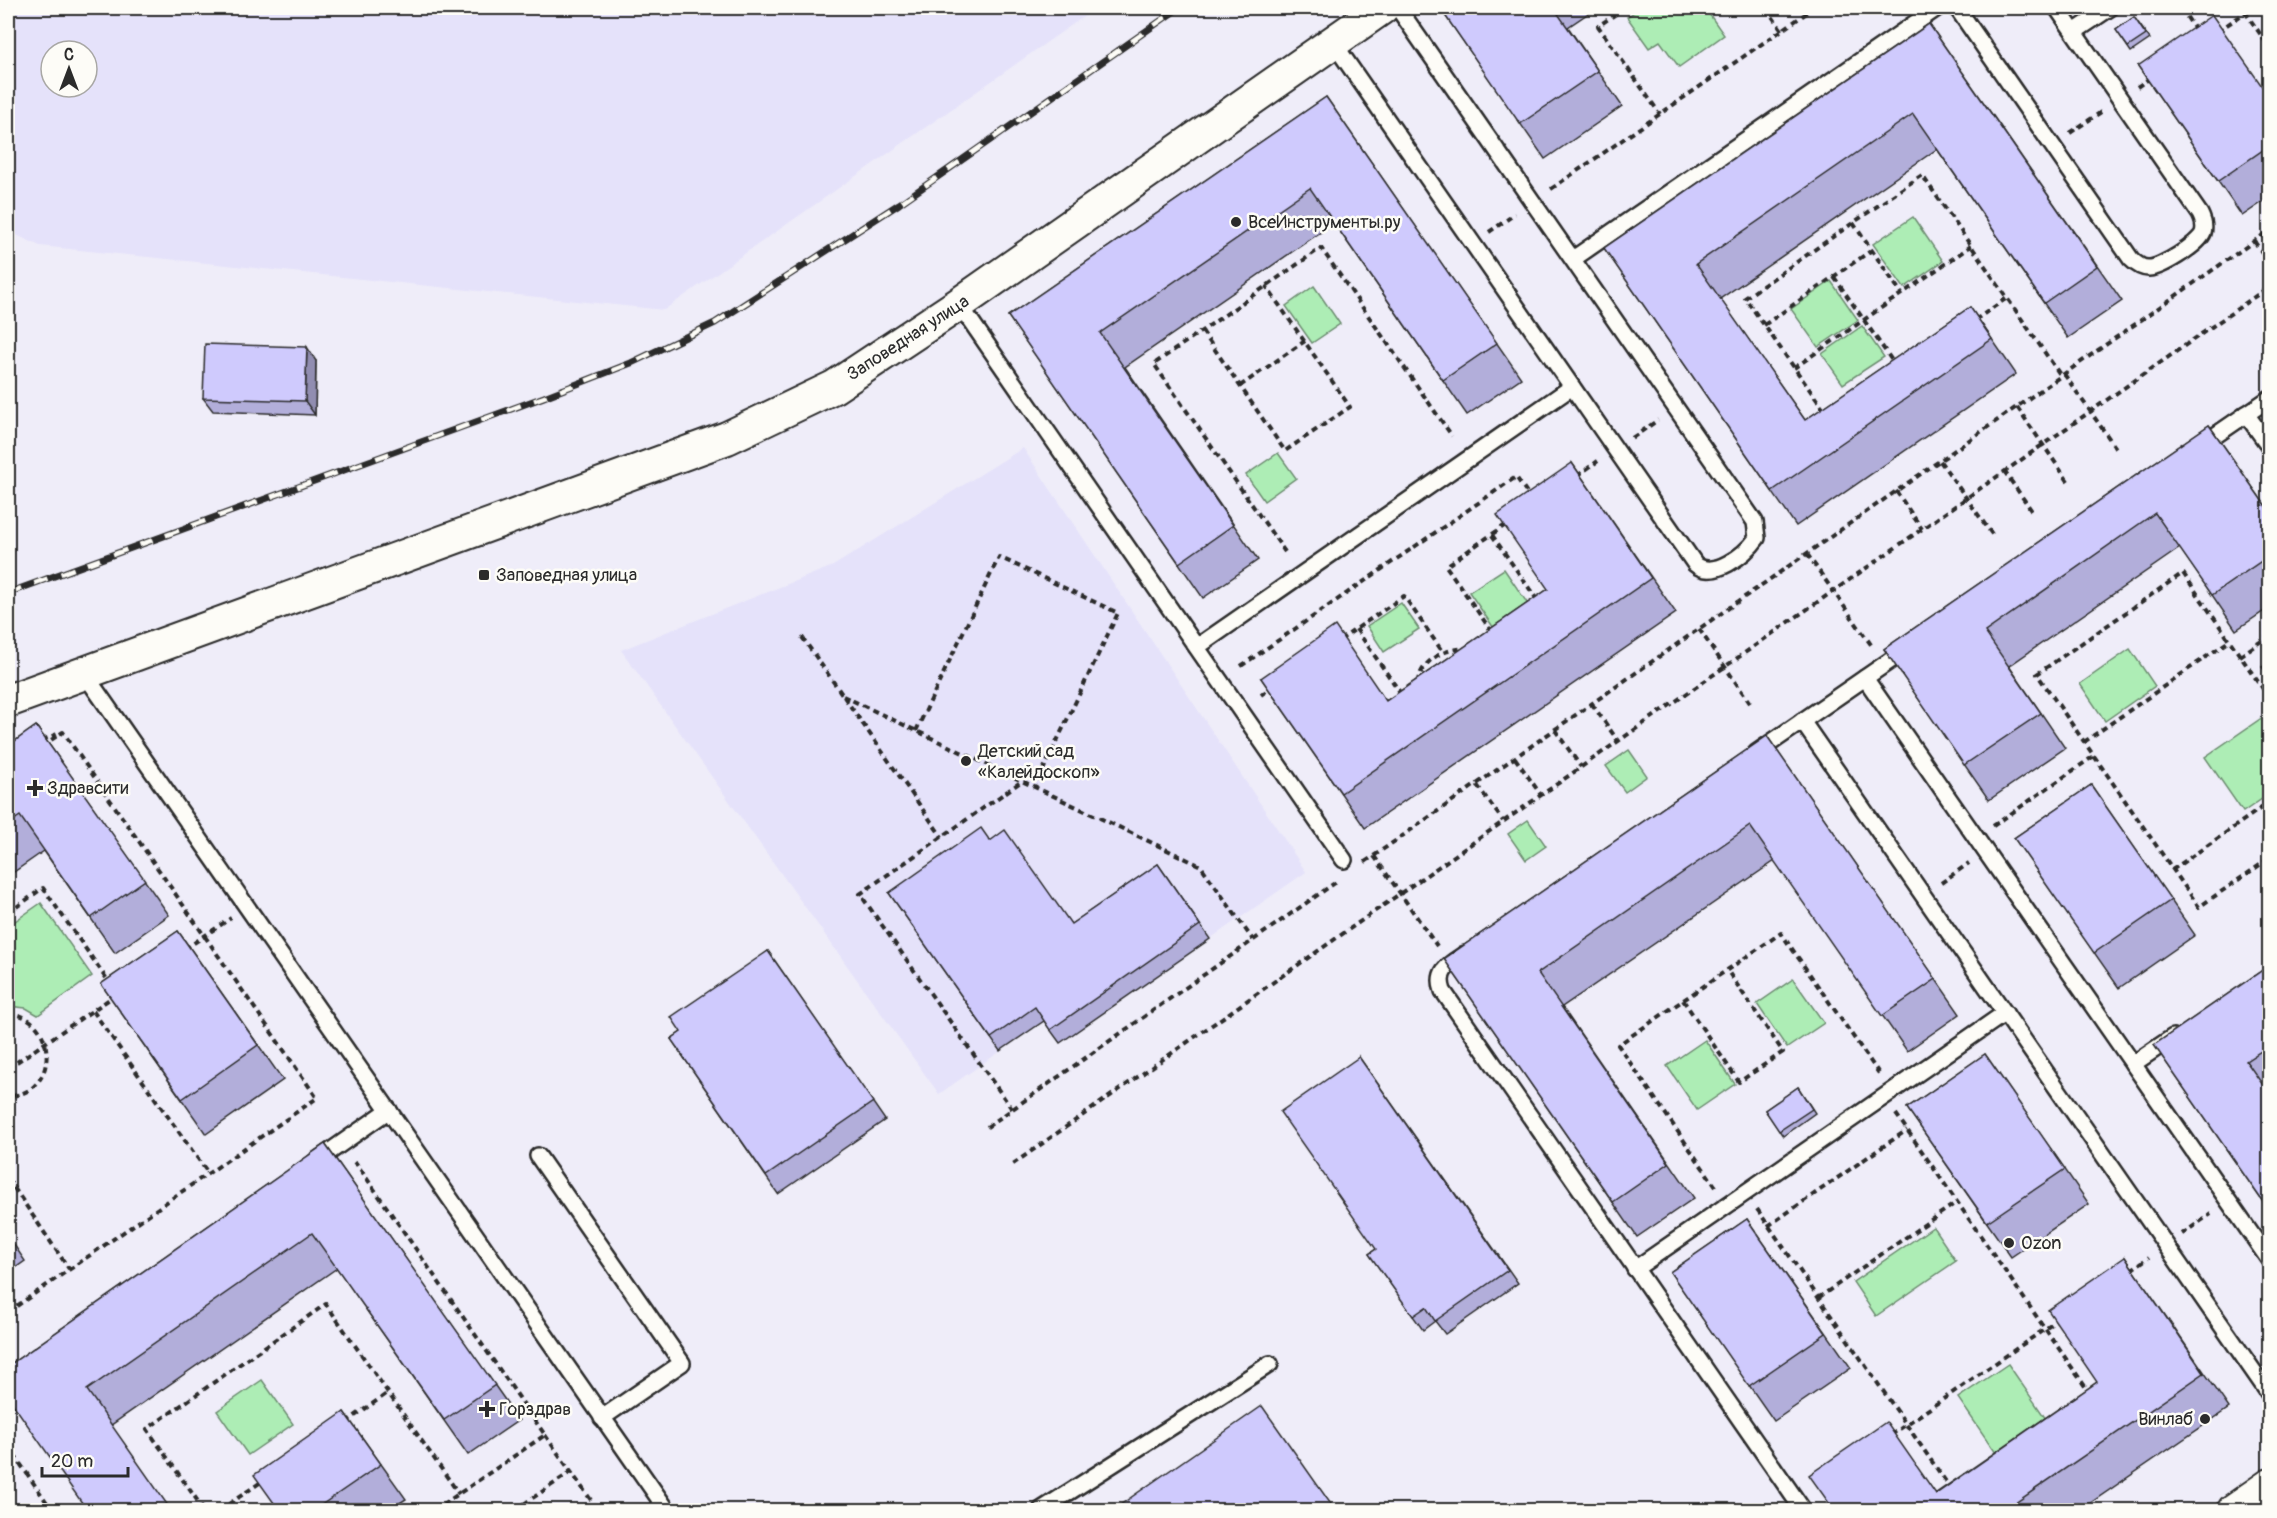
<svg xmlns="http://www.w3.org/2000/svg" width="2277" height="1518" font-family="Pangolin,sans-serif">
  <rect width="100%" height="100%" fill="#efedf9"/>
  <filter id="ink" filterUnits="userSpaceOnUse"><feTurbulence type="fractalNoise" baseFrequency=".0167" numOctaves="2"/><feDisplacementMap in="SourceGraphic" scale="12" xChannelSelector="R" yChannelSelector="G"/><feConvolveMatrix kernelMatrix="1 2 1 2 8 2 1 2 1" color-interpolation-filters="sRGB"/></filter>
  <g filter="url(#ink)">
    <g fill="#e5e2fa" fill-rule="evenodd">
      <path d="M8,8h1088l-432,302 -624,-64 -32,-15zM51,51h36v36h-36z"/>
      <polygon points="1023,448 1306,872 1060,1043 1044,1021 939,1094 621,650 833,566"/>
    </g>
    <g fill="#adedb5" stroke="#6c8c70" stroke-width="1.5">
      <polygon points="1640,8 1705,8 1724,35 1679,67 1660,41 1649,48 1627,17"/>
      <polygon points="1913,217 1943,261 1904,288 1873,244"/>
      <polygon points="1831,281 1858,320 1818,347 1791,309"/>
      <polygon points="1314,286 1340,324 1312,343 1286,306"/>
      <polygon points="1862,326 1884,357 1843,384 1822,354"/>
      <polygon points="1278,453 1296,478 1264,501 1246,475"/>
      <polygon points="1504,569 1534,613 1500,637 1469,592"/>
      <polygon points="1401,603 1419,629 1384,652 1367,626"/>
      <polygon points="2130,649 2155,686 2105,721 2080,684"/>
      <polygon points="2269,713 2269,794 2243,812 2205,757"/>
      <polygon points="1629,750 1647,776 1625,792 1606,766"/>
      <polygon points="1528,820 1546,846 1526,860 1508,834"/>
      <polygon points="41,903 92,976 38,1015 26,1008 8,1006 8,926"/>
      <polygon points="1793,979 1824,1023 1787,1048 1757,1004"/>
      <polygon points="1705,1040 1735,1084 1697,1110 1667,1066"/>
      <polygon points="1933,1227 1956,1261 1876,1316 1853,1282"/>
      <polygon points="2008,1364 2046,1419 1996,1453 1958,1398"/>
      <polygon points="262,1380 293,1424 248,1455 217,1411"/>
    </g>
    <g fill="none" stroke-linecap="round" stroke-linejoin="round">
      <defs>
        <g id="lane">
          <path d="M1957,8l174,251c5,5 10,9 17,9 12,1 51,-24 55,-35 2,-6 0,-13 -3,-19l-143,-206"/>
          <polyline points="2074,32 2110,8"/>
          <path d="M1333,42l362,522c18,16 50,-9 62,-26l-2,-16 -357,-514"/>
          <polyline points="1573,259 1937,8"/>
          <polyline points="959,304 1344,860"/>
          <polyline points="2246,414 2270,447"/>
          <polyline points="2200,446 2270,398"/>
          <polyline points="1197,647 1572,387"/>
          <polyline points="84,673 667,1510"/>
          <polyline points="1865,678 2270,1261"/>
          <polyline points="1802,721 2270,1395"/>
          <polyline points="1756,753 1907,649"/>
          <path d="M1465,954c-17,11 -29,17 -22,37l360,519"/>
          <polyline points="2133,1064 2173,1037"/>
          <polyline points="538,1156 682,1363 602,1418"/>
          <polyline points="315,1162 389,1110"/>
          <polyline points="1635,1269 2005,1013"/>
          <polyline points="1041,1510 1270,1364"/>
        </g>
        <g id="street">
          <polyline points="8,701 727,438 834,387 959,304 1382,8"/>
          <polyline points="2234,1510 2270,1485"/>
        </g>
      </defs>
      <use href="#lane" stroke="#2b2b2b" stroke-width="20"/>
      <use href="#street" stroke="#2b2b2b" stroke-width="36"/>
      <g stroke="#2b2b2b" stroke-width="4" stroke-dasharray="6 4.5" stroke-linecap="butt">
        <polyline points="1625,8 1598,26 1660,114"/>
        <polyline points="1766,8 1782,30"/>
        <polyline points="2181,8 2196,31"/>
        <polyline points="2245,12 2270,48"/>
        <polyline points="2218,31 2252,8"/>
        <polyline points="2137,87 2150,78"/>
        <polyline points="2070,133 2104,110"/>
        <polyline points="1551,189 1814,8"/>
        <polyline points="1853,223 1902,294"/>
        <polyline points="1489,232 1515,214"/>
        <polyline points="2254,241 2270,264"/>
        <polyline points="1834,277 1893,362"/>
        <polyline points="1975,320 2007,298"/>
        <polyline points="1764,325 1872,250"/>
        <polyline points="1202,331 1285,451 1350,407 1266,286"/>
        <polyline points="1794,368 1971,246"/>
        <polyline points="2064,374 2118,451"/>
        <polyline points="1240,386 1305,341"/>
        <polyline points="2017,407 2070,484"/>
        <polyline points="1824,410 1745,298 1922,175 2061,376"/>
        <polyline points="1632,438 1658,420"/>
        <polyline points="1940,461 1994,537"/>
        <polyline points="2004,471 2032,511"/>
        <polyline points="1577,476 1598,461"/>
        <polyline points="1896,491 1922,529"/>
        <polyline points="1492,535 1538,601"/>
        <polyline points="1285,552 1154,364 1321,248 1452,436"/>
        <polyline points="1807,554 1872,646"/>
        <polyline points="1356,629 1402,695"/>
        <polyline points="1699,629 1752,706"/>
        <polyline points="1492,632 1446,566 1507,524"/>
        <polyline points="802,637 942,837"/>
        <polyline points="1340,640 1404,596 1442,651"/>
        <polyline points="2240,656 2270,635"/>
        <polyline points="1241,666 1516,477 1530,497"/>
        <path d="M1417,683c6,-24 25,-33 48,-35"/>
        <polyline points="1261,695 1272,687"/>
        <polyline points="843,696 1201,866 1253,940"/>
        <polyline points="2270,699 2183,573 2037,674 2199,907 2270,858"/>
        <polyline points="1592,704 1618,741"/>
        <polyline points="1555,730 1581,767"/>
        <polyline points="916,731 999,557 1118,613 1035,787"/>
        <polyline points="42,740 57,734"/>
        <polyline points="2084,742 2229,641"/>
        <polyline points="1515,758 1541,795"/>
        <polyline points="1477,785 1503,821"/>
        <polyline points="1993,826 2094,756"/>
        <polyline points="1374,856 1437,946"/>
        <polyline points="1365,862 2270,230"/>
        <polyline points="2172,870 2270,802"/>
        <polyline points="1941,883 1969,863"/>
        <polyline points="8,913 43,888 109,982"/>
        <polyline points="185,949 231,918"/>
        <polyline points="1683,1000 1739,1082 1783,1052 1727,970"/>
        <polyline points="93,1011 208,1173"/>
        <path d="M8,1013c51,3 52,82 0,83"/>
        <polyline points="8,1068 114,996"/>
        <polyline points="1012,1109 860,894 1022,781"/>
        <polyline points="1896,1114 2089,1392"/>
        <polyline points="987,1127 1339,880"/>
        <polyline points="1013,1164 2270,286"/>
        <polyline points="354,1165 356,1163 545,1435 435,1510"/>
        <polyline points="8,1179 69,1269"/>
        <polyline points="1716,1187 1618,1045 1781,933 1880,1075"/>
        <polyline points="1757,1209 1951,1489"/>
        <polyline points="1768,1226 1907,1130"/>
        <polyline points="2182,1234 2211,1214"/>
        <polyline points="2131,1270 2149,1257"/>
        <polyline points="1818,1298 1957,1202"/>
        <polyline points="8,1312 317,1098 63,732 45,744"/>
        <polyline points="346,1422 388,1393"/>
        <polyline points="545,1435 598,1510"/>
        <polyline points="1891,1435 2058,1320"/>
        <polyline points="8,1446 52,1510"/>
        <polyline points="204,1510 147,1429 326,1304 459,1494"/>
        <polyline points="220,1510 264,1480"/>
        <polyline points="515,1510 571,1472"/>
      </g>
      <use href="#lane" stroke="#fdfcf7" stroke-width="15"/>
      <use href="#street" stroke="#fdfcf7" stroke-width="32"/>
      <defs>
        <polyline id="rail" points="8,593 544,397 631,363 715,323 899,204 1179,8"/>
      </defs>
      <use href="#rail" stroke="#2b2b2b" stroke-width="7"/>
      <use href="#rail" stroke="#fdfcf7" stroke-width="4.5" stroke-dasharray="14" stroke-linecap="butt"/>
    </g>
    <g fill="#b2aeda" stroke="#2b2b2b" stroke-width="1.5">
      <polygon points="1440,8 1596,8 1568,27 1622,106 1545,159"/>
      <polygon points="2134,17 2150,39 2131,52 2116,30"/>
      <polygon points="1929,24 2122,301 2068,338 1937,149 1720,299 1805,420 1970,307 2016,374 1796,526 1604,248"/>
      <polygon points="2138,66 2264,89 2270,85 2270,197 2242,216"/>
      <polygon points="1326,97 1521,378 1467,415 1334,223 1125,367 1258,560 1203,598 1008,316"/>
      <polygon points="316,361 315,415 213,411 203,398"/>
      <polygon points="2209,425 2270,512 2270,607 2236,630 2180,548 2009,666 2065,748 1989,800 1884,649"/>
      <polygon points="1572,463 1676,613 1365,828 1261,678 1387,700 1548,589"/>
      <polygon points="36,726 169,915 115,953 44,851 8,876 8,746"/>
      <polygon points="1767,736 1960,1014 1907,1051 1775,861 1562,1007 1694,1198 1637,1237 1444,959"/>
      <polygon points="2091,785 2195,935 2119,988 2014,838"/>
      <polygon points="990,841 1071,924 1158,864 1210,939 1060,1043 1044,1021 1000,1051 889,893"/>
      <polygon points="178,931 283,1080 206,1134 101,984"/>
      <polygon points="768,951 885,1120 778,1194 671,1039 681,1032"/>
      <polygon points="2270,965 2270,1212 2154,1045"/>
      <polygon points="1985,1054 2089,1204 2011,1257 1907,1108"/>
      <polygon points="1359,1057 1518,1283 1445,1334 1435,1321 1423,1330 1369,1254 1376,1249"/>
      <polygon points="1798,1087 1815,1113 1783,1136 1765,1110"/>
      <polygon points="325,1144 519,1420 468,1455 337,1268 111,1425 8,1366"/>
      <polygon points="1747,1219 1851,1368 1774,1421 1670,1272"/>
      <polygon points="8,1236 25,1261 8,1273"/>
      <polygon points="2125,1257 2229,1408 2080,1510 1834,1510 1936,1493 2097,1382"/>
      <polygon points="344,1412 406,1499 389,1510 279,1510"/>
    </g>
    <polygon fill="#918db1" stroke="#2b2b2b" stroke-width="1.5" points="307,347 316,361 315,415 305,401"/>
    <g fill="#cfcafd" stroke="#2b2b2b" stroke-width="1.5">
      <polygon points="1440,8 1554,8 1598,71 1520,124"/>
      <polygon points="2212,15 2264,89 2270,85 2270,145 2218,181 2138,66"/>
      <polygon points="2134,17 2146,35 2128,47 2116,30"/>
      <polygon points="1929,24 2097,266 2044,303 1913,114 1696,264 1805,420 1970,307 1992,339 1772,491 1604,248"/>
      <polygon points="1326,97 1497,343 1443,380 1310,188 1100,333 1233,525 1179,563 1008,316"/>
      <polygon points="205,344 307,347 305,401 203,398"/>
      <polygon points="2209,425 2270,512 2270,555 2212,595 2155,513 1985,632 2041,713 1964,765 1884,649"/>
      <polygon points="1572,463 1651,578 1341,793 1261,678 1335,626 1386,701 1548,589 1497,515"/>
      <polygon points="2270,662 2270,678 2262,667"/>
      <polygon points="36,726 145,880 91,918 20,816 8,824 8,746"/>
      <polygon points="1767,736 1936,979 1882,1016 1750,826 1538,973 1669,1163 1613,1202 1444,959"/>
      <polygon points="2091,785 2171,900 2094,953 2014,838"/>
      <polygon points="981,828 990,841 1005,830 1071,924 1158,864 1200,925 1050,1030 1035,1007 991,1038 889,893"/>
      <polygon points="178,931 258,1045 182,1099 101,984"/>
      <polygon points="768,951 873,1102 766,1176 671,1039 681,1032 671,1017"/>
      <polygon points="2270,965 2270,1045 2246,1061 2270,1095 2270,1212 2154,1045"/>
      <polygon points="1985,1054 2065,1169 1987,1222 1907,1108"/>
      <polygon points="1359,1057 1508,1270 1435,1321 1426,1307 1413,1316 1369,1254 1376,1249 1280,1112"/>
      <polygon points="1798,1087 1812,1109 1779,1131 1765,1110"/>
      <polygon points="325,1144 495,1385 444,1420 312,1233 87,1390 171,1510 87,1510 8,1397 8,1366"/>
      <polygon points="1747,1219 1826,1333 1749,1386 1670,1272"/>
      <polygon points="2125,1257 2204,1373 2005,1510 1834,1510 1809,1475 1886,1422 1936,1494 2097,1382 2048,1310"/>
      <polygon points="1262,1406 1335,1510 1113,1510"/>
      <polygon points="344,1412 381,1464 314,1510 279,1510 254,1475"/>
    </g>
  </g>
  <g fill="#2b2b2b" stroke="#fdfcf7" stroke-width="2">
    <circle cx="1236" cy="222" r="6"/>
    <rect x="478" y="569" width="12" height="12" rx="3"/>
    <circle cx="966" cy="761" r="6"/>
    <path d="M32 779h6v6h6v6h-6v6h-6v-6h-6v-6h6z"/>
    <circle cx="2009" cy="1243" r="6"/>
    <path d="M484 1400h6v6h6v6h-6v6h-6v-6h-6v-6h6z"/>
    <circle cx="2205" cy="1419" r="6"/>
  </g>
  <g text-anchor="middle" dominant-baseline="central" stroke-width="5" stroke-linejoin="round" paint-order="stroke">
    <g font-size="18" fill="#2b2b2b" stroke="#fdfcf7" text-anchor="start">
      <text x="1248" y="222">ВсеИнструменты.ру</text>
      <text x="496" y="575">Заповедная улица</text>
      <text x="978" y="751">Детский сад<tspan x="978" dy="21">«Калейдоскоп»</tspan></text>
      <text x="47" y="788">Здравсити</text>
      <text x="2021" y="1243">Ozon</text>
      <text x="499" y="1409">Горздрав</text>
      <text x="2193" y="1419" text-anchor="end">Винлаб</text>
    </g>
    <g font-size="18" fill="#2b2b2b" stroke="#fdfcf7">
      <text transform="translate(908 338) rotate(-33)">Заповедная улица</text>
    </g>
  </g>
  <rect width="2277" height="1518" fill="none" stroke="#fdfcf7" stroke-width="30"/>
  <rect x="15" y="15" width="2247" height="1488" fill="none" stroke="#2b2b2b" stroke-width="2" filter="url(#ink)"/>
  <g transform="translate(69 69)"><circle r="28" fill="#fdfcf7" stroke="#a9a8a5" stroke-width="1.5"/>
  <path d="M0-4.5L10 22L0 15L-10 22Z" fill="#2b2b2b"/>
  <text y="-9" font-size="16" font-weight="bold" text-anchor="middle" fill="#2b2b2b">С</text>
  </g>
  <path d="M42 1467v9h86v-9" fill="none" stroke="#2b2b2b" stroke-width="3"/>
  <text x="51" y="1467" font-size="18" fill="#2b2b2b" stroke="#fdfcf7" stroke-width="4.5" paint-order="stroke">20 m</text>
</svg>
